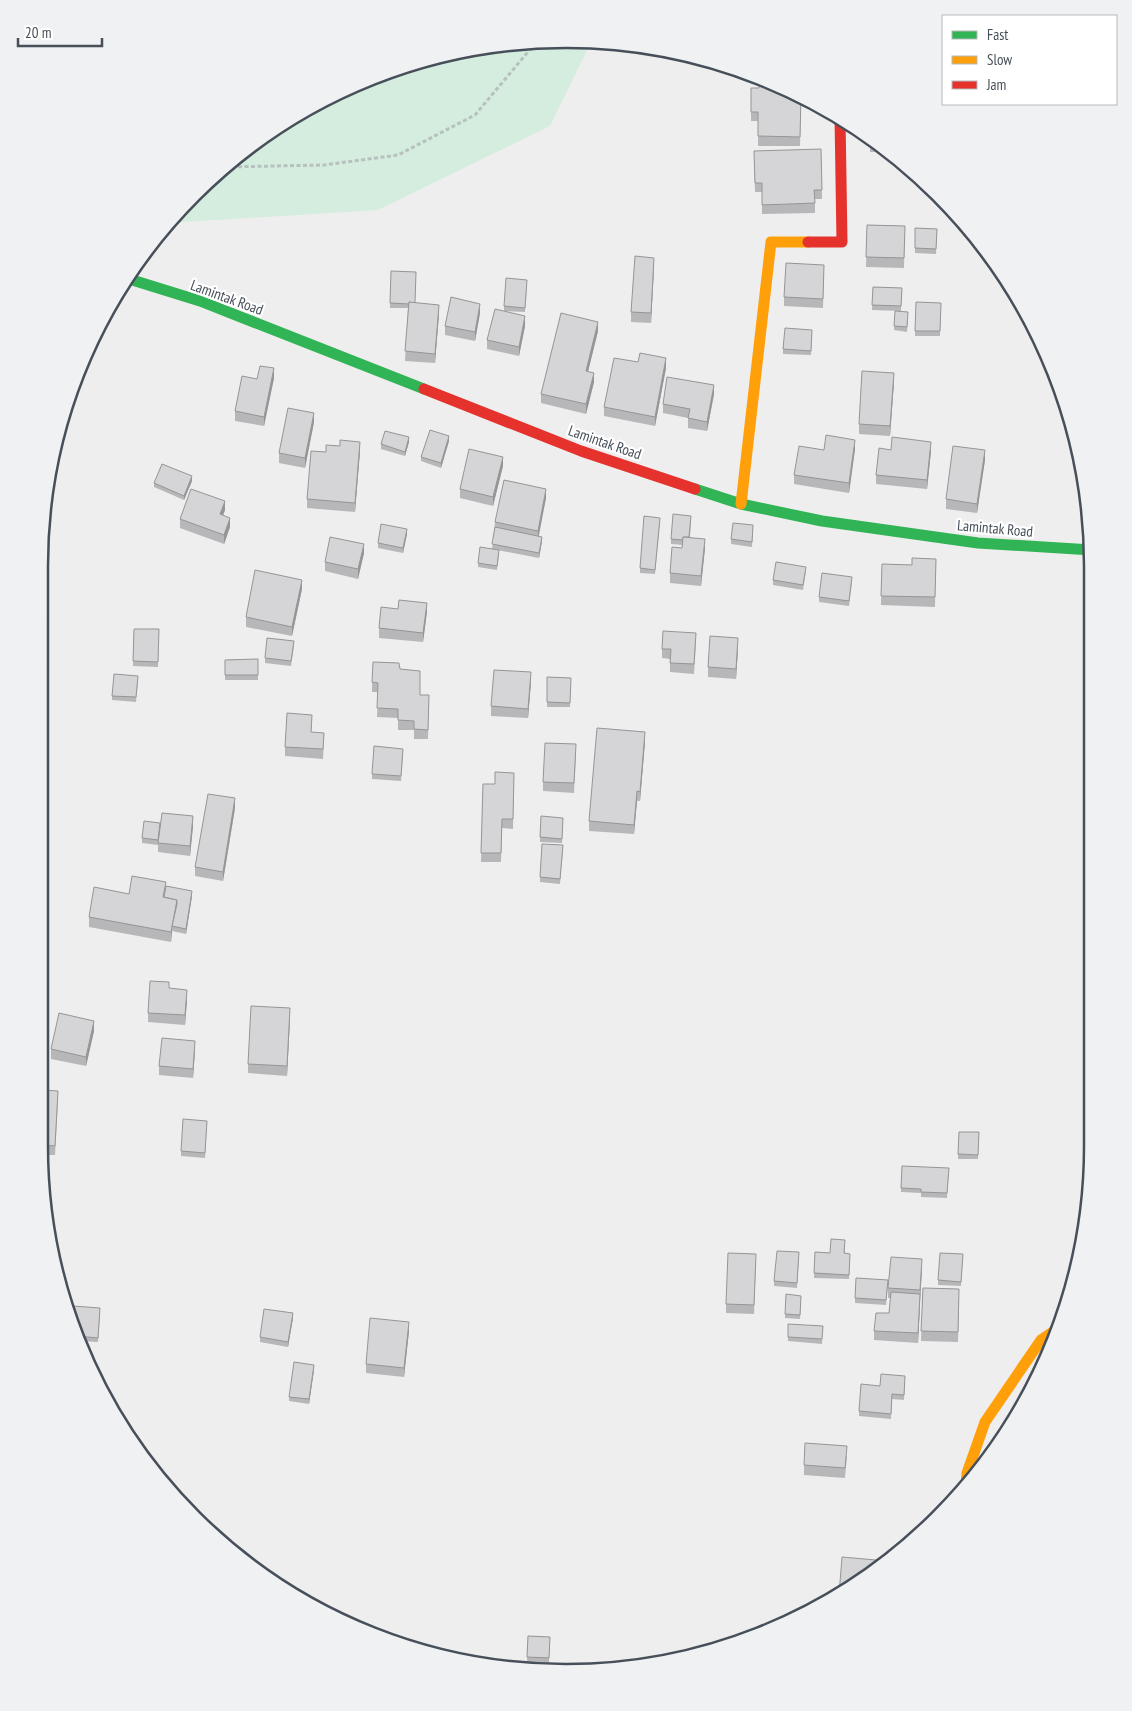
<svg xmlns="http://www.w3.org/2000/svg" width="1132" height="1711" font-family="'PT Sans Narrow',sans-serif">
  <rect width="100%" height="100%" fill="#efeeee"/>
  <polygon fill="#d4edde" points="532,40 591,42 550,126 378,210 167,223 245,148 333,93 430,57"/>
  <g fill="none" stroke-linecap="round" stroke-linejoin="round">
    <polyline stroke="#b7c1be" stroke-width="3" stroke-dasharray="4 2.5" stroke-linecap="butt" points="225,167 324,165 398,155 475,115 538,40"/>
    <g stroke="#30b455" stroke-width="11">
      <polyline points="129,279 200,301 424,389"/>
      <polyline points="695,489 741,504 822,521 978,543 1092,550"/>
    </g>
    <g stroke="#ff9f0a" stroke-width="11">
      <polyline points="741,504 771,242 808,242"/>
      <polyline points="966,1487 967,1473 985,1422 1041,1340 1060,1327"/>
    </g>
    <g stroke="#e5322d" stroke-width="11">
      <polyline points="808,242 842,242 840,117"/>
      <polyline points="424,389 581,451 695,489"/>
    </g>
  </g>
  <g fill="#b7b7b9">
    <polygon points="759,77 807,99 807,106 801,106 800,146 758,146 758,121 751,121 751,88 759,88"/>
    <polygon points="870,138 889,152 870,152"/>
    <polygon points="821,149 822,199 815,199 815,213 762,214 762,192 755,192 754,160"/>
    <polygon points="867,225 905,226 904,268 866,267"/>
    <polygon points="915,228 937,229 936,254 915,253"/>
    <polygon points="824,265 823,308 784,306 784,297"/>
    <polygon points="654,267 651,323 631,322 631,312"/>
    <polygon points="391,271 415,303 439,314 435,363 405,361 408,308 390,308"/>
    <polygon points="527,285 525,312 504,311 504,306"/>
    <polygon points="873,287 902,288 901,311 872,310"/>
    <polygon points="941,303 940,336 915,336 915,331"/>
    <polygon points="480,313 475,341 445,335 445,326"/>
    <polygon points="908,317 907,332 894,330 894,326"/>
    <polygon points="525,326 519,356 487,349 487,340"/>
    <polygon points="812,330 811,355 783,354 783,349"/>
    <polygon points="598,331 588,371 594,382 586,414 541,403 541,394"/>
    <polygon points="666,368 655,426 604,416 604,407"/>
    <polygon points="274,378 264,426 235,421 235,411 257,379"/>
    <polygon points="894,382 890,436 859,434 859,424"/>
    <polygon points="714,394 707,431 688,428 688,418 663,413 663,404"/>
    <polygon points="314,422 305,468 279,463 279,453"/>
    <polygon points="449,441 441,468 421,461 421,457"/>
    <polygon points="409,442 405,456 381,449 381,444"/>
    <polygon points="855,449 849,493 794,484 794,475 824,450"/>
    <polygon points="891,450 931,451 927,489 876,484 876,475"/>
    <polygon points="360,451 355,512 307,508 307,499 326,452"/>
    <polygon points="985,460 977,513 946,509 946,499"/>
    <polygon points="503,466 493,506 460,498 460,489"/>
    <polygon points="192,481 184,500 154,487 154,483"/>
    <polygon points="546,498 538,536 542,541 539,558 492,549 495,522"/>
    <polygon points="225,510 223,515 230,527 224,544 180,528 180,519"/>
    <polygon points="691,521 690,537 705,548 701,586 670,583 670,573 682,548 683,545 671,544 671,539"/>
    <polygon points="660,522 655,574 640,573 640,568"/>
    <polygon points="753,530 752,547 731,544 731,539"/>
    <polygon points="407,534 403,553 378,548 378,543"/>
    <polygon points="364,553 358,579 325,571 325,562"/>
    <polygon points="499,555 497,570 478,567 478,563"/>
    <polygon points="936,559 935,607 881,605 882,564 912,565"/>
    <polygon points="806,571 803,590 773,585 773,580"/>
    <polygon points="852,582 849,606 819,602 819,597"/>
    <polygon points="302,589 292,636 246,627 246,617"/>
    <polygon points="398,609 427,612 423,642 379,638 379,628"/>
    <polygon points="134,629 159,629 158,667 133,666"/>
    <polygon points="696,642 694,674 670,672 670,659 662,658 662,649"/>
    <polygon points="294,646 291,666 265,663 265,658"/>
    <polygon points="738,648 736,679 708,677 708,667"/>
    <polygon points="258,659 258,680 225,680 225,660"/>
    <polygon points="400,669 420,695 429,695 428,739 414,739 414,730 398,730 398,718 377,717 378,692 372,692 372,682"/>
    <polygon points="547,677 571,678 570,707 547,707"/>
    <polygon points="138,681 136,702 112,700 112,696"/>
    <polygon points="531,682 528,718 491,716 491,706"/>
    <polygon points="312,725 311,732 324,742 323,759 285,756 285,747"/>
    <polygon points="645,742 640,801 637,801 634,834 589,831 589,821"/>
    <polygon points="403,754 401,781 372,779 372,774"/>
    <polygon points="576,754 574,793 543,791 543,782"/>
    <polygon points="514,773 513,829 502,828 501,862 481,862 483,784 495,784"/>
    <polygon points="235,808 223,881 195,876 195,867"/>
    <polygon points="563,818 562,843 540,842 540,837"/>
    <polygon points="160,823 193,826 190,856 158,852 158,845 142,843 142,838"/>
    <polygon points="563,850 560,884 540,882 540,877"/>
    <polygon points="166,886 192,896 186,934 172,931 171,942 89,927 89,917 129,894"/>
    <polygon points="169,989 187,1000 185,1025 148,1022 148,1013"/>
    <polygon points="290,1018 287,1076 248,1073 248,1064"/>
    <polygon points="94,1031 86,1066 51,1059 51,1049"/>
    <polygon points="195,1050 193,1078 159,1075 159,1066"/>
    <polygon points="43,1090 58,1100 55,1155 43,1155"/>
    <polygon points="207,1121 205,1158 181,1156 181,1151"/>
    <polygon points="979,1132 978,1159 958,1159 958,1154"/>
    <polygon points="949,1168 947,1198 921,1197 921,1193 901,1192 901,1188"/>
    <polygon points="845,1244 845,1253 850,1254 849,1279 814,1278 815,1252 830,1253"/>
    <polygon points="963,1254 961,1286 938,1285 938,1280"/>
    <polygon points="799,1257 797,1288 774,1286 774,1281"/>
    <polygon points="756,1263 754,1314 726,1313 726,1304"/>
    <polygon points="922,1268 918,1343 874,1340 874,1331 889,1313 891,1298 888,1298 888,1288"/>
    <polygon points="888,1285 886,1305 855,1303 855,1298"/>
    <polygon points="923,1288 959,1299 958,1342 921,1341"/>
    <polygon points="801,1300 800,1319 785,1318 785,1314"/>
    <polygon points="100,1313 98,1342 80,1341 72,1325"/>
    <polygon points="293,1318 288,1347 260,1342 260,1337"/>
    <polygon points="823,1326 822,1344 788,1341 788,1337"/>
    <polygon points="409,1331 404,1377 366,1373 366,1364"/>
    <polygon points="314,1370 309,1404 289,1401 289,1397"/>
    <polygon points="905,1381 904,1400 892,1399 891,1419 859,1416 859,1411 880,1386"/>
    <polygon points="847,1456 845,1478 804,1475 804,1465"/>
    <polygon points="528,1636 550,1637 549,1663 527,1662"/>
  </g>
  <g fill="#959596">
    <polygon points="654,258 654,267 651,323 651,313"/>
    <polygon points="480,304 480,313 475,341 475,332"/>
    <polygon points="439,305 439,314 435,363 435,354"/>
    <polygon points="525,316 525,326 519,356 519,347"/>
    <polygon points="598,322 598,331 586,380 586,371"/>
    <polygon points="666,358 666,368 655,426 655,417"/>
    <polygon points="274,368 274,378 264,426 264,417"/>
    <polygon points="594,373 594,382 586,414 586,404"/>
    <polygon points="894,373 894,382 890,436 890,426"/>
    <polygon points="714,385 714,394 707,431 707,422"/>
    <polygon points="314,413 314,422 305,468 305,458"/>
    <polygon points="449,436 449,441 441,468 441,463"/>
    <polygon points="409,437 409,442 405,456 405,452"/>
    <polygon points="855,440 855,449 849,493 849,483"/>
    <polygon points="360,442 360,451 355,512 355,503"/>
    <polygon points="931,442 931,451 927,489 927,480"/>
    <polygon points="985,450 985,460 977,513 977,504"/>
    <polygon points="503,457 503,466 493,506 493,497"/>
    <polygon points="192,476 192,481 184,500 184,496"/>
    <polygon points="546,489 546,498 538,540 538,531"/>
    <polygon points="225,501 225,510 220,524 220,514"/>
    <polygon points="230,518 230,527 224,544 224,535"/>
    <polygon points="407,529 407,534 403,553 403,548"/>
    <polygon points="542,537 542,541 539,558 539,553"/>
    <polygon points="705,539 705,548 701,586 701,576"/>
    <polygon points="364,544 364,553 358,579 358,569"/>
    <polygon points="302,580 302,589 292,636 292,627"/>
    <polygon points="427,603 427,612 423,642 423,633"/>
    <polygon points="738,638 738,648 736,679 736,669"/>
    <polygon points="531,672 531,682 528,718 528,709"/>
    <polygon points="645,732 645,742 640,801 640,792"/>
    <polygon points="637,791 637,801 634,834 634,825"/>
    <polygon points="235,798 235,808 223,881 223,872"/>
    <polygon points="193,816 193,826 190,856 190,846"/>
    <polygon points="192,891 192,896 186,934 186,929"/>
    <polygon points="177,900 177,909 172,926 172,931 171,942 171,932"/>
    <polygon points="187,990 187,1000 185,1025 185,1015"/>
    <polygon points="290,1008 290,1018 287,1076 287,1066"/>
    <polygon points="94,1021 94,1031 86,1066 86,1057"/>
    <polygon points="195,1041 195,1050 193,1078 193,1069"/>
    <polygon points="922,1259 922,1268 920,1300 920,1290"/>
    <polygon points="920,1294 920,1304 918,1343 918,1333"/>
    <polygon points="293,1313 293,1318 288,1347 288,1342"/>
    <polygon points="409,1322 409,1331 404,1377 404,1368"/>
    <polygon points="314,1365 314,1370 309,1404 309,1399"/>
  </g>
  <g fill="#d5d5d7" stroke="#959596">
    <polygon points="759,77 801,96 800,137 758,136 758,112 751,112 751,88 759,88"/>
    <polygon points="870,138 876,143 870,143"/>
    <polygon points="821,149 822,190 814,190 815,203 762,205 762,183 755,183 754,151"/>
    <polygon points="867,225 905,226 904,258 866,257"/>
    <polygon points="915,228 937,229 936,249 915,248"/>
    <polygon points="635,256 654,258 651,313 631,312"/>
    <polygon points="786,263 824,265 823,299 784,297"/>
    <polygon points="391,271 416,272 415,303 409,302 409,304 390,303"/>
    <polygon points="506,278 527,280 525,308 504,306"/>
    <polygon points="873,287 902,288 901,306 872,305"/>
    <polygon points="451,297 480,304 475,332 445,326"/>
    <polygon points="409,302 439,305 435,354 405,351"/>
    <polygon points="916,302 941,303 940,331 915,331"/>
    <polygon points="495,309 525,316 519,347 487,340"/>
    <polygon points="895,311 908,312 907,327 894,326"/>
    <polygon points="561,313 598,322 586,371 594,373 586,404 541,394"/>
    <polygon points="785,328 812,330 811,351 783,349"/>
    <polygon points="640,353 666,358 655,417 604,407 614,358 638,362"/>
    <polygon points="260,366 274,368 264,417 235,411 242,376 257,379"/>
    <polygon points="862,371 894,373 890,426 859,424"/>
    <polygon points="667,377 714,385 707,422 688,418 690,409 663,404"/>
    <polygon points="288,408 314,413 305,458 279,453"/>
    <polygon points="430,430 449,436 441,463 421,457"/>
    <polygon points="385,431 409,437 405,452 381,444"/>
    <polygon points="826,435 855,440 849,483 794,475 799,446 824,450"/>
    <polygon points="892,437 931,442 927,480 876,475 879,448 891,450"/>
    <polygon points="340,440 360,442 355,503 307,499 311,451 326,452 326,445 340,446"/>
    <polygon points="953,446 985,450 977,504 946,499"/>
    <polygon points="469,449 503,457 493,497 460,489"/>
    <polygon points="162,464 192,476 184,496 154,483"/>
    <polygon points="504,480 546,489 538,531 495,522"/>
    <polygon points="191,489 225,501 220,514 230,518 224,535 180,519"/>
    <polygon points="673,514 691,516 689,537 683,537 683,540 671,539"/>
    <polygon points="644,516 660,518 655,570 640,568"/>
    <polygon points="733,523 753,525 752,542 731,539"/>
    <polygon points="381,524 407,529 403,548 378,543"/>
    <polygon points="495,527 542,537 539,553 492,544"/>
    <polygon points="330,537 364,544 358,569 325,562"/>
    <polygon points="683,537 705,539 701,576 670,573 672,547 682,548"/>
    <polygon points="480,547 499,550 497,566 478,563"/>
    <polygon points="912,558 936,559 935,597 881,596 882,564 912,565"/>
    <polygon points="776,562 806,567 803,585 773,580"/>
    <polygon points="255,570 302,580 292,627 246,617"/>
    <polygon points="822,573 852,577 849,601 819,597"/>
    <polygon points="399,600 427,603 423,633 379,628 381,607 398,609"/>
    <polygon points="134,629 159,629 158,662 133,661"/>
    <polygon points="663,631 696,633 694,664 670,663 671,649 662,649"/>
    <polygon points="710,636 738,638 736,669 708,667"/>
    <polygon points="267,638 294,641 291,661 265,658"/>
    <polygon points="258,659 258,675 225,675 225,660"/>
    <polygon points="373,662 399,663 400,669 420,671 420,695 429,695 428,730 414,729 414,721 398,720 398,709 377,708 378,683 372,682"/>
    <polygon points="494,670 531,672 528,709 491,706"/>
    <polygon points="114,674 138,676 136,697 112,696"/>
    <polygon points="547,677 571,678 570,703 547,702"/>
    <polygon points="287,713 312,715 311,732 324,733 323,749 285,747"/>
    <polygon points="597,728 645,732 640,792 637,791 634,825 589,821"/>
    <polygon points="545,743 576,744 574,783 543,782"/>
    <polygon points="374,746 403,749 401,776 372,774"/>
    <polygon points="495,772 514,773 513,819 502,819 501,853 481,853 483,784 495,784"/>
    <polygon points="208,794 235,798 223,872 195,867"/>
    <polygon points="162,813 193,816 190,846 158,843"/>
    <polygon points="541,816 563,818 562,839 540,837"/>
    <polygon points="144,821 160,823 158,840 142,838"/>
    <polygon points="542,844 563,845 560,879 540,877"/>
    <polygon points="132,876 166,882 163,897 177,900 171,932 89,917 94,887 129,894"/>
    <polygon points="166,886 192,891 186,929 172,926 177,904 177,900 164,897"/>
    <polygon points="150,981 169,982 169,988 187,990 185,1015 148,1013"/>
    <polygon points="251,1006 290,1008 287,1066 248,1064"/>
    <polygon points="59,1013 94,1021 86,1057 51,1049"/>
    <polygon points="162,1038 195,1041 193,1069 159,1066"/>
    <polygon points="43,1090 58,1091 55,1146 43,1145"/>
    <polygon points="183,1119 207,1121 205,1153 181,1151"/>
    <polygon points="959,1132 979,1132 978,1155 958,1154"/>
    <polygon points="902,1166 949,1168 947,1193 921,1192 921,1189 901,1188"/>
    <polygon points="831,1239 845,1240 844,1253 850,1254 849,1275 814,1273 815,1252 830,1253"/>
    <polygon points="777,1251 799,1252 797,1283 774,1281"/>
    <polygon points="728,1253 756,1254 754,1305 726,1304"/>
    <polygon points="940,1253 963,1254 961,1282 938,1280"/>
    <polygon points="891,1257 922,1259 920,1290 888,1288"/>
    <polygon points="856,1278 888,1280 886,1300 855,1298"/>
    <polygon points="923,1288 959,1289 958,1332 921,1331"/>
    <polygon points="891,1292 920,1294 918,1333 874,1331 876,1313 889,1313"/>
    <polygon points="786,1294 801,1296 800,1315 785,1314"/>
    <polygon points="73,1306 100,1308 98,1338 77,1336 72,1325"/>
    <polygon points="264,1309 293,1313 288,1342 260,1337"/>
    <polygon points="370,1318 409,1322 404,1368 366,1364"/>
    <polygon points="788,1324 823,1326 822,1339 788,1337"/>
    <polygon points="294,1362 314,1365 309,1399 289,1397"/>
    <polygon points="881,1374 905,1376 904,1395 892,1394 891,1414 859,1411 861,1384 880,1386"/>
    <polygon points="805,1443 847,1446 845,1468 804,1465"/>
    <polygon points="842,1557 887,1561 839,1595"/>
    <polygon points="528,1636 550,1637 549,1658 527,1657"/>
  </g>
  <g text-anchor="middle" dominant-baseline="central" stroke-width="4.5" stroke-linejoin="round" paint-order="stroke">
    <g font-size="15" fill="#47505a" stroke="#fff">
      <text transform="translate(227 297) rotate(20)">Lamintak Road</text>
      <text transform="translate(605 442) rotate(19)">Lamintak Road</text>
      <text transform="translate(995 528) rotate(5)">Lamintak Road</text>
    </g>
  </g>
  <path d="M0 0H1132V1711H0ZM566 48H566A518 518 0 0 1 1084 566V1146A518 518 0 0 1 566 1664H566A518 518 0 0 1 48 1146V566A518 518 0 0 1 566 48Z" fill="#f0f1f2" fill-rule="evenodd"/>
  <path fill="none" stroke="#47505a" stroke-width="2.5" d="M566 48H566A518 518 0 0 1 1084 566V1146A518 518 0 0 1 566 1664H566A518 518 0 0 1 48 1146V566A518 518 0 0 1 566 48Z"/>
  <rect x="942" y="15" width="175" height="90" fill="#ffffff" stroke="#b5b9bd"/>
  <rect x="952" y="31" width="25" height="8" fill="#30b455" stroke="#b5b9bd"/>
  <text x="987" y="40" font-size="15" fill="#47505a">Fast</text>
  <rect x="952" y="56" width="25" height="8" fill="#ff9f0a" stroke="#b5b9bd"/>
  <text x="987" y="65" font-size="15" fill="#47505a">Slow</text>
  <rect x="952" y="81" width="25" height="8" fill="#e5322d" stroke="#b5b9bd"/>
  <text x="987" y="90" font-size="15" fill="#47505a">Jam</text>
  <path d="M18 38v8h84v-8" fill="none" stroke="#47505a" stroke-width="2.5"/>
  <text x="25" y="38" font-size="15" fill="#47505a" stroke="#ffffff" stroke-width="4" paint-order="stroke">20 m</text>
</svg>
